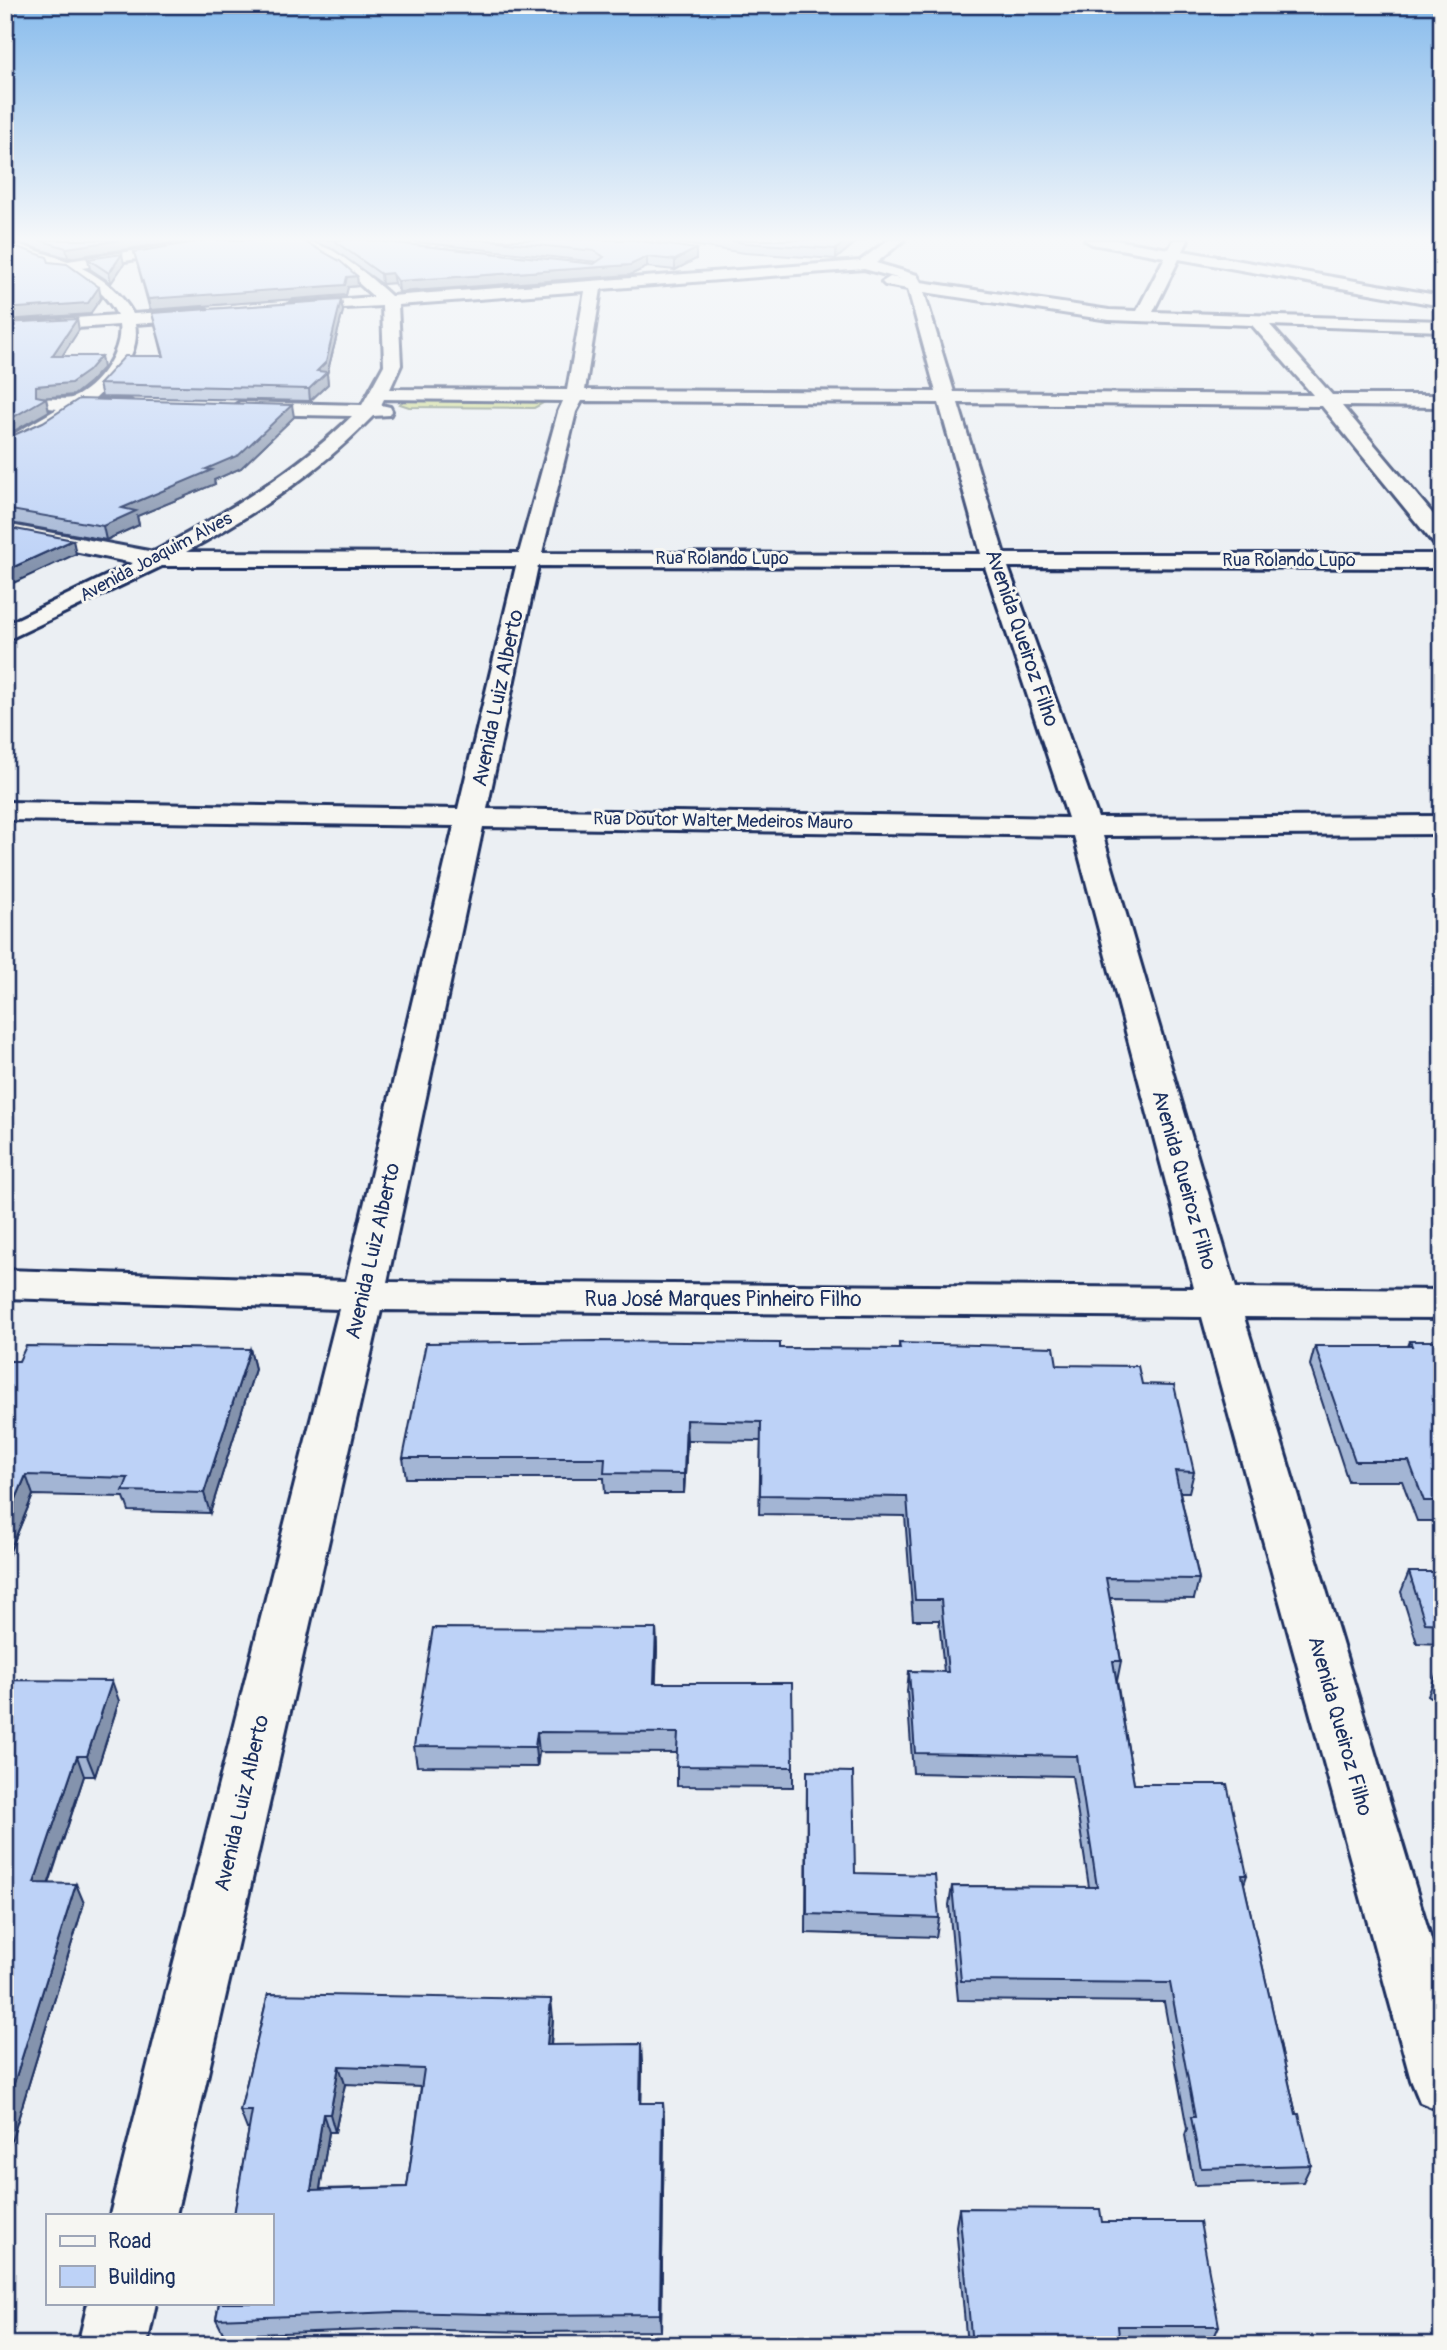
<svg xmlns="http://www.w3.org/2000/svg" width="1447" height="2350" font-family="Pangolin,sans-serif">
  <rect width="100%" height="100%" fill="#ebeff3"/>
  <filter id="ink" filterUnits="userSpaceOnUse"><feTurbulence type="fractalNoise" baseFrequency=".0143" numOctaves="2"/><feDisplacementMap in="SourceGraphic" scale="14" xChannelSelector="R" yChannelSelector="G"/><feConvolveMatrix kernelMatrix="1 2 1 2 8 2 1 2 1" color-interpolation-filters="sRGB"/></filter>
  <g filter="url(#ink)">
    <polygon fill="#cad88c" stroke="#728475" stroke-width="2" points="414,398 543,401 545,402 534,408 409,407 400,404 404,400"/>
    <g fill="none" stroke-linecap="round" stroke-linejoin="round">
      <defs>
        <g id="minor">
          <path d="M5,240l63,21 135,-21h32l-7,4 -146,24c22,11 39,25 51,46l73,-5 8,5 -8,5 -71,5c6,31 -18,55 -40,75l36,2 2,4 -2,4h-50l-36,23 -40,21v-14l52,-30 -16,-2 -2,-4 2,-4c11,-2 24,2 33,-2 24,-11 49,-46 45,-72l-114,8v-10l112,-8c-18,-39 -73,-55 -112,-66z"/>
          <path d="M291,240c39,-2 73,32 100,56l469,-35 28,-21h16l-28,23 41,12 4,7 188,28 28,1 28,-54 -73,-13 -7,-4h30l54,9 5,-9h14l-5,11 259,45v10l-263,-47 -26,53 289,9v10l-172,-6 62,70h110v12l-100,-1 100,119v21l-8,-2 -112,-138 -364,-3 46,151h438v14l-434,-1 90,251 344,-2v18l-339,2 133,452 206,2v28l-198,-1 198,659v135l-22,-9 -9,-22 -209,-763 -821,-7 -205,905h-66l229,-906 -334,-11v-28l341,11 108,-455 -449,-6v-18l453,7 58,-243h-354l-157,75v-16l128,-62 -128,-26v-13l149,28c71,-39 140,-79 198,-136l-112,-2 -9,-6 9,-6 122,3 22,-40 -2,-59 -97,5 -2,-3 8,-5 83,-6 -31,-28zM864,269l37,10 -11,-2 -8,5 3,3 23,4 28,103 -351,-2 16,-101zM585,291l-18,99 -177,-1 11,-24 -3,-60zM924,292l185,28 143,5 61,70 -359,-3zM384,399l179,2 -5,11 -39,141 -333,-1c70,-39 131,-78 187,-136l17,-1 2,-4 -2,-4 -9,-2zM582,401l357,2 42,151 -439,-1 34,-141zM538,566l447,1 83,251 -581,-9zM483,827l591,9 120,452 -807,-6z"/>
          <polygon points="88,2303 156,2303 147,2345 78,2345"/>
        </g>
      </defs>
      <use href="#minor" stroke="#1b2f5e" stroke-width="6"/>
      <use href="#minor" fill="#f6f6f2" fill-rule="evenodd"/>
    </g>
    <g fill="#a3b5d4" stroke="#1b2f5e" stroke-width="2" fill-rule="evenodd">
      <polygon points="9,240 188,240 68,258"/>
      <polygon points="308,240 367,240 594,264 597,262 397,240 634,240 696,249 696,259 675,270 647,267 630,275 399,292 394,283 382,284 333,249"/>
      <polygon points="657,240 866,240 865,241 858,241 836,259 745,253"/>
      <polygon points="134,252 357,276 358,286 348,287 346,295 150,310"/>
      <polygon points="88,259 124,264 111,283 90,269"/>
      <polygon points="341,300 343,311 327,374 328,384 310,401 102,397 99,384 163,356 152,313"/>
      <polygon points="294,417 241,468 214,480 215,484 137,516 139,525 106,540 5,522 5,439"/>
      <polygon points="1410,1341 1442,1341 1442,1531 1438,1521 1417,1521 1402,1481 1348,1481 1310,1365 1315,1346 1408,1346"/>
      <polygon points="899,1343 1057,1365 1142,1384 1194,1472 1189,1492 1180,1492 1199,1579 1194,1599 1110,1598 1121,1661 1117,1681 1134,1784 1247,1875 1244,1884 1296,2114 1311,2165 1303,2182 1194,2185 1185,2135 1187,2129 1164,2002 958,2000 949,1905 952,1886 1089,1887 1072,1776 913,1773 907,1691 909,1671 944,1672 939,1620 913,1620 905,1516 759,1514 761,1441 687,1440 684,1493 605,1493 604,1478 406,1478 403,1458 780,1348 899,1349"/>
      <polygon points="250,1349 255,1369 210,1513 129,1511 124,1497 33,1495 5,1563 5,1361 19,1361"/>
      <polygon points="1409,1572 1442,1572 1442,1644 1417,1643 1401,1592"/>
      <polygon points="656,1629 657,1649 655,1683 793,1767 793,1787 677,1786 677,1753 539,1752 537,1767 417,1766 414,1746"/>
      <polygon points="1442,1669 1442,1704 1428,1695 1436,1675"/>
      <polygon points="5,1680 119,1701 95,1776 84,1776 49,1884 84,1903 5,2162"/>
      <polygon points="807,1771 855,1873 939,1918 936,1937 806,1933"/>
      <path d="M268,1994l285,24 -2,27 91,18 -1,40h22l1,18 -3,210 -134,1 -126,-3 -177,6 -8,-16 33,-190h-2l-7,-18zM345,2084l76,3 -14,100 -87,2 9,-57h6z"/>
      <polygon points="959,2208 1102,2222 1219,2326 1212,2342 1120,2343 1120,2345 967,2345 956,2226"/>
    </g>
    <g fill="#8493ad" stroke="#1b2f5e" stroke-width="2">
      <polygon points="122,240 188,240 68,258 66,248"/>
      <polygon points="847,240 858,240 836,259 836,249"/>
      <polygon points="696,249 696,259 675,270 675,260"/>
      <polygon points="122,254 124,264 111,283 109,273"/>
      <polygon points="647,257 647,267 630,275 399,292 398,281 630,265"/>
      <polygon points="392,273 394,283 382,284 381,274"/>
      <polygon points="357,276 358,286 348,287 346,295 150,310 148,299"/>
      <polygon points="99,287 101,298 90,314 5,320 5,309"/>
      <polygon points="341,300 343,311 327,374 328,384 310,401 309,389 317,371"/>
      <polygon points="77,319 79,330 55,367 52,356"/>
      <polygon points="101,356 103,368 90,382 74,395 39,398 46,398 49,411 5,436 5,422 36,396 36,386"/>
      <polygon points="292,405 294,417 241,468 214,480 215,484 137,516 139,525 106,540 103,526 122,508 206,469"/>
      <polygon points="73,540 76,554 5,587 5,571"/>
      <polygon points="250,1349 255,1369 210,1513 204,1493"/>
      <polygon points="686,1420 687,1440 684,1493 684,1474"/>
      <polygon points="26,1475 33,1495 5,1563 5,1525"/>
      <polygon points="656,1629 657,1649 655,1703 654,1683"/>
      <polygon points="112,1681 119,1701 95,1776 87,1756"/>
      <polygon points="537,1732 539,1752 537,1767 535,1747"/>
      <polygon points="77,1756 84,1776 42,1903 34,1883"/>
      <polygon points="76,1884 84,1903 5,2162 5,2112"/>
      <polygon points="551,1999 553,2018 549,2063 547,2045"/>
      <polygon points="641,2044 642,2063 641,2121 640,2103"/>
      <polygon points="339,2066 345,2084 335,2132 330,2114"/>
      <polygon points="663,2103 664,2121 661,2331 660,2314"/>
      <polygon points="323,2114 329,2132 317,2207 311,2190"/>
    </g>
    <g fill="#bdd2f7" stroke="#1b2f5e" stroke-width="2" fill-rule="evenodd">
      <polygon points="39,240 122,240 66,248"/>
      <polygon points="208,240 302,240 340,261 357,276 347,277 345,285 148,299 134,252"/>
      <polygon points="333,240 366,240 594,264 604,257 595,251 488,240 634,240 696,249 675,260 647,257 630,265 398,281 392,273 381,274"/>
      <polygon points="725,240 847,240 836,249 745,243"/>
      <polygon points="5,243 47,257 49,262 67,264 99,287 88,303 5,309"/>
      <polygon points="122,254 109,273 88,259"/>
      <polygon points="341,300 326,362 317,371 327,372 309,389 99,384 125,356 164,356 152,313"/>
      <polygon points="77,319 52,356 101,356 88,371 71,383 36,386 36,396 46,398 5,422 5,323"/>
      <polygon points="79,399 292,405 239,455 206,469 212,470 122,508 136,511 103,526 5,509 5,439 43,422"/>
      <polygon points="5,527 73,540 5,571"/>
      <polygon points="597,1341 780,1343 780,1348 900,1349 899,1343 1054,1347 1057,1365 1138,1366 1142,1384 1174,1385 1194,1472 1175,1471 1199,1579 1106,1578 1121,1661 1113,1661 1134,1784 1227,1784 1247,1875 1242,1875 1296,2114 1299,2114 1311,2165 1201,2168 1191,2117 1195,2117 1170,1983 961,1981 952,1886 1097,1887 1077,1756 915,1753 909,1671 948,1672 941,1600 915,1600 907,1497 760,1495 761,1422 686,1420 684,1474 604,1473 605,1458 403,1458 426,1343"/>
      <polygon points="1410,1341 1442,1341 1442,1501 1424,1501 1409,1461 1355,1461 1315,1346 1412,1346"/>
      <polygon points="26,1346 250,1349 204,1493 123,1491 128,1478 26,1475 5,1525 5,1361 19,1361"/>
      <polygon points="1409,1572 1442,1572 1442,1624 1425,1623"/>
      <polygon points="433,1628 656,1629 654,1683 792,1683 793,1767 676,1766 678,1733 537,1732 535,1747 414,1746"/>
      <polygon points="1442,1669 1442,1679 1436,1675"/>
      <polygon points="5,1680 112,1681 87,1756 77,1756 34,1883 76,1884 5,2112"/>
      <polygon points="807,1771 853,1772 855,1873 935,1875 939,1918 807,1914"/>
      <path d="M268,1994l283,5 -4,46 94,-1 -1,59h23l-3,211 -136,1 -128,-3 -180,7 3,-16h52v-88h-37l18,-104h-12zM339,2066l85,3 -17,118 -96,3 12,-76h7z"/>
      <polygon points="959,2208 1100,2209 1102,2222 1200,2222 1219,2326 1118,2326 1120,2345 972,2345"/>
    </g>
  </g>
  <linearGradient id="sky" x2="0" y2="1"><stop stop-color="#87bbec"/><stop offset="0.42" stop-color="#f6f8fa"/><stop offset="1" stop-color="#f6f8fa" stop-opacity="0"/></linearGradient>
  <rect width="1447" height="569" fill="url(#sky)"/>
  <g text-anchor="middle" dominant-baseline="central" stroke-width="6" stroke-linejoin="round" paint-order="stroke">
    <g font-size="18" fill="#1b2f5e" stroke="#f6f6f2">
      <text transform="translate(156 557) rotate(-28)">Avenida Joaquim Alves</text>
      <text x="722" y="558">Rua Rolando Lupo</text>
      <text x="1289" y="560">Rua Rolando Lupo</text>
      <text transform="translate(723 821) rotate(1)">Rua Doutor Walter Medeiros Mauro</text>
    </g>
    <g font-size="21" fill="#1b2f5e" stroke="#f6f6f2">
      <text transform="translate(1022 638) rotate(71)">Avenida Queiroz Filho</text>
      <text transform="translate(498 698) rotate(-78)">Avenida Luiz Alberto</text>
      <text transform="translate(1184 1180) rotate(74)">Avenida Queiroz Filho</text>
      <text transform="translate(373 1251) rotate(-77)">Avenida Luiz Alberto</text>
      <text x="723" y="1299">Rua José Marques Pinheiro Filho</text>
      <text transform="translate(1340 1726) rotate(74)">Avenida Queiroz Filho</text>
      <text transform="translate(242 1803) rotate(-77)">Avenida Luiz Alberto</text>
    </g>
  </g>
  <rect width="1447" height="2350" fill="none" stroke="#f6f6f2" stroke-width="28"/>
  <rect x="14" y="14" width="1419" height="2322" fill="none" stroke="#1b2f5e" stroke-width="2.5" filter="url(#ink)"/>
  <rect x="46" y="2214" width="228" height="91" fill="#f6f6f2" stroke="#9ea6b7" stroke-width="2"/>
  <rect x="60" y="2236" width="35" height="10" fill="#f6f6f2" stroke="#9ea6b7" stroke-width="2"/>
  <text x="108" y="2248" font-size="21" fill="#1b2f5e">Road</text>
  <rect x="60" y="2266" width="35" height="21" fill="#bdd2f7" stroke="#9ea6b7" stroke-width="2"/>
  <text x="108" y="2284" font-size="21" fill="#1b2f5e">Building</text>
</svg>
